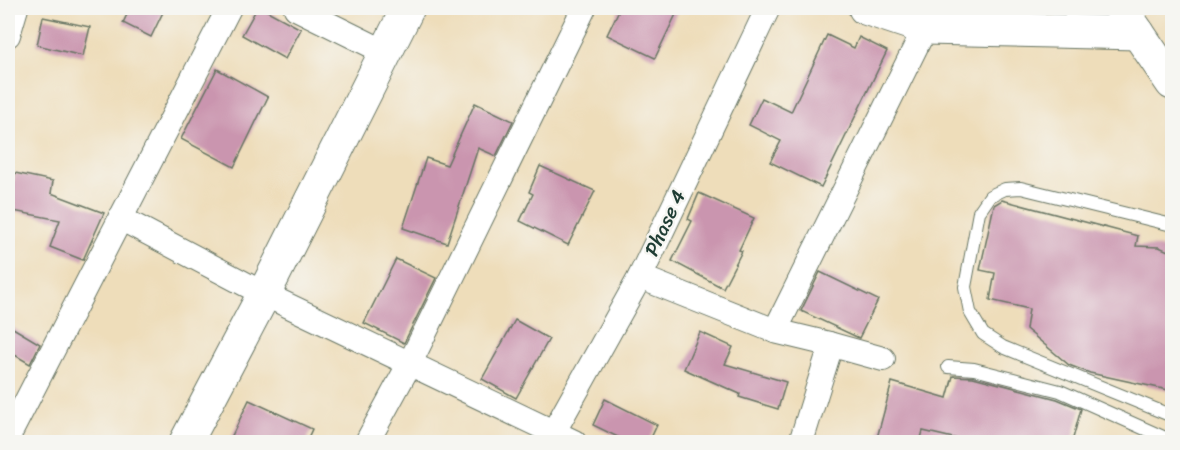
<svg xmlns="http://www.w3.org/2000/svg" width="1180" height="450" font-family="Sriracha,sans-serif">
  <rect width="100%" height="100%" fill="#f6f6f2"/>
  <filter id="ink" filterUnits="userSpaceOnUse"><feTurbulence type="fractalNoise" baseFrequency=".0167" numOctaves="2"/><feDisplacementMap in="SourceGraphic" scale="12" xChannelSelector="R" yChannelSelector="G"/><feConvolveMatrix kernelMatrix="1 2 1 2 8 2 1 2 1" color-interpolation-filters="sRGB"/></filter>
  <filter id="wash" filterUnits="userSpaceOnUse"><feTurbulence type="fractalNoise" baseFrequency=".008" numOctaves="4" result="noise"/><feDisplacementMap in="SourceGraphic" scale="24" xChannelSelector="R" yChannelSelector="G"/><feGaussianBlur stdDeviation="1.35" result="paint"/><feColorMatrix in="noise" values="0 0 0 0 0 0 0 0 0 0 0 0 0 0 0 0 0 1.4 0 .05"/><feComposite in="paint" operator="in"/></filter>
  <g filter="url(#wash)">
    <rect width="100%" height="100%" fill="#eeddba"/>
    <g id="blocks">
      <g fill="#ca95af">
        <polygon points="130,8 165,8 151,37 123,23"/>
        <polygon points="257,8 262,8 301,29 285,59 242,35"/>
        <polygon points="620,8 679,8 655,58 607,35"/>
        <polygon points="43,17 90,27 83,56 37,45"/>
        <polygon points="827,35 854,48 859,37 887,51 821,187 770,162 781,141 749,125 762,98 791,112"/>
        <polygon points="217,69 268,97 234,167 181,139"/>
        <polygon points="475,103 513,121 496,156 478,148 447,243 403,228 426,158 447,165"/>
        <polygon points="540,166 595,191 568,245 520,221 533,194 529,192"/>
        <polygon points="15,173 53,181 51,193 104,213 83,260 50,247 60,220 8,210"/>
        <polygon points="699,193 754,218 739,250 742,251 723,288 672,261 692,221 688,219"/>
        <polygon points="1002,200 1138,236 1136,246 1159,247 1173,253 1173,391 1090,373 1069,365 1026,329 1029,309 990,300 995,273 980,270 994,205"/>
        <polygon points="396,259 436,278 404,343 364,323"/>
        <polygon points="820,272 878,300 859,338 801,311"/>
        <polygon points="515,320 549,339 516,398 482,379"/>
        <polygon points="8,325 40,344 30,364 8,351"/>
        <polygon points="700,332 733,347 725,364 786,382 778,409 739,397 740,394 684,369"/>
        <polygon points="953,376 973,377 1057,399 1081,409 1072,442 970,442 923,431 920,442 893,442 877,438 892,382 947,398"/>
        <polygon points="605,399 657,425 649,442 628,442 593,425"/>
        <polygon points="249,400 312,429 306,442 229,442"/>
      </g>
    </g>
  </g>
  <g filter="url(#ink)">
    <use href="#blocks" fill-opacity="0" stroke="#677563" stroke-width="1.5"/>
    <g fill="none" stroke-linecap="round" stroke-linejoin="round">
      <defs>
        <g id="lane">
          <polyline points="1172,225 1021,188 1005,189 990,196 979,212 965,287 970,312 983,334 1003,347 1172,416"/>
          <polyline points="948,367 974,369 1060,391 1172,441"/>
        </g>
        <g id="street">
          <polyline points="296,8 385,52"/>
          <polyline points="8,35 16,8"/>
          <polyline points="120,218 264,294 574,442"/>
          <polyline points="640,277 775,331"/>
          <polyline points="829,344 883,359"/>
          <polyline points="8,437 229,8"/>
          <polyline points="367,442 410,363 584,8"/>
          <polyline points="548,442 640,277 768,8"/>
          <polyline points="801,442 828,355 829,344 775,331 925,28"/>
        </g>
        <g id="secondary">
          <polyline points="865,8 925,28 1138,33"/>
          <polyline points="1121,8 1172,83"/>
          <polyline points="186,442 264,294 408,8"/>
        </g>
      </defs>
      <use href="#lane" stroke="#677563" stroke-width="14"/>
      <use href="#street" stroke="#677563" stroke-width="26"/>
      <use href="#secondary" stroke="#677563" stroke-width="35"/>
      <use href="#lane" stroke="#fff" stroke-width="12"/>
      <use href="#street" stroke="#fff" stroke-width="24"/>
      <use href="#secondary" stroke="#fff" stroke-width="33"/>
    </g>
  </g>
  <g text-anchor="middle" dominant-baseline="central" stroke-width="5" stroke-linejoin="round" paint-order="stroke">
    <g font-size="20" fill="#1f3d34" stroke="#f6f6f2">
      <text transform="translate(665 223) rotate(-65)">Phase 4</text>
    </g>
  </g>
  <rect width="1180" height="450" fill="none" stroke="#f6f6f2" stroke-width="30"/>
</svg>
